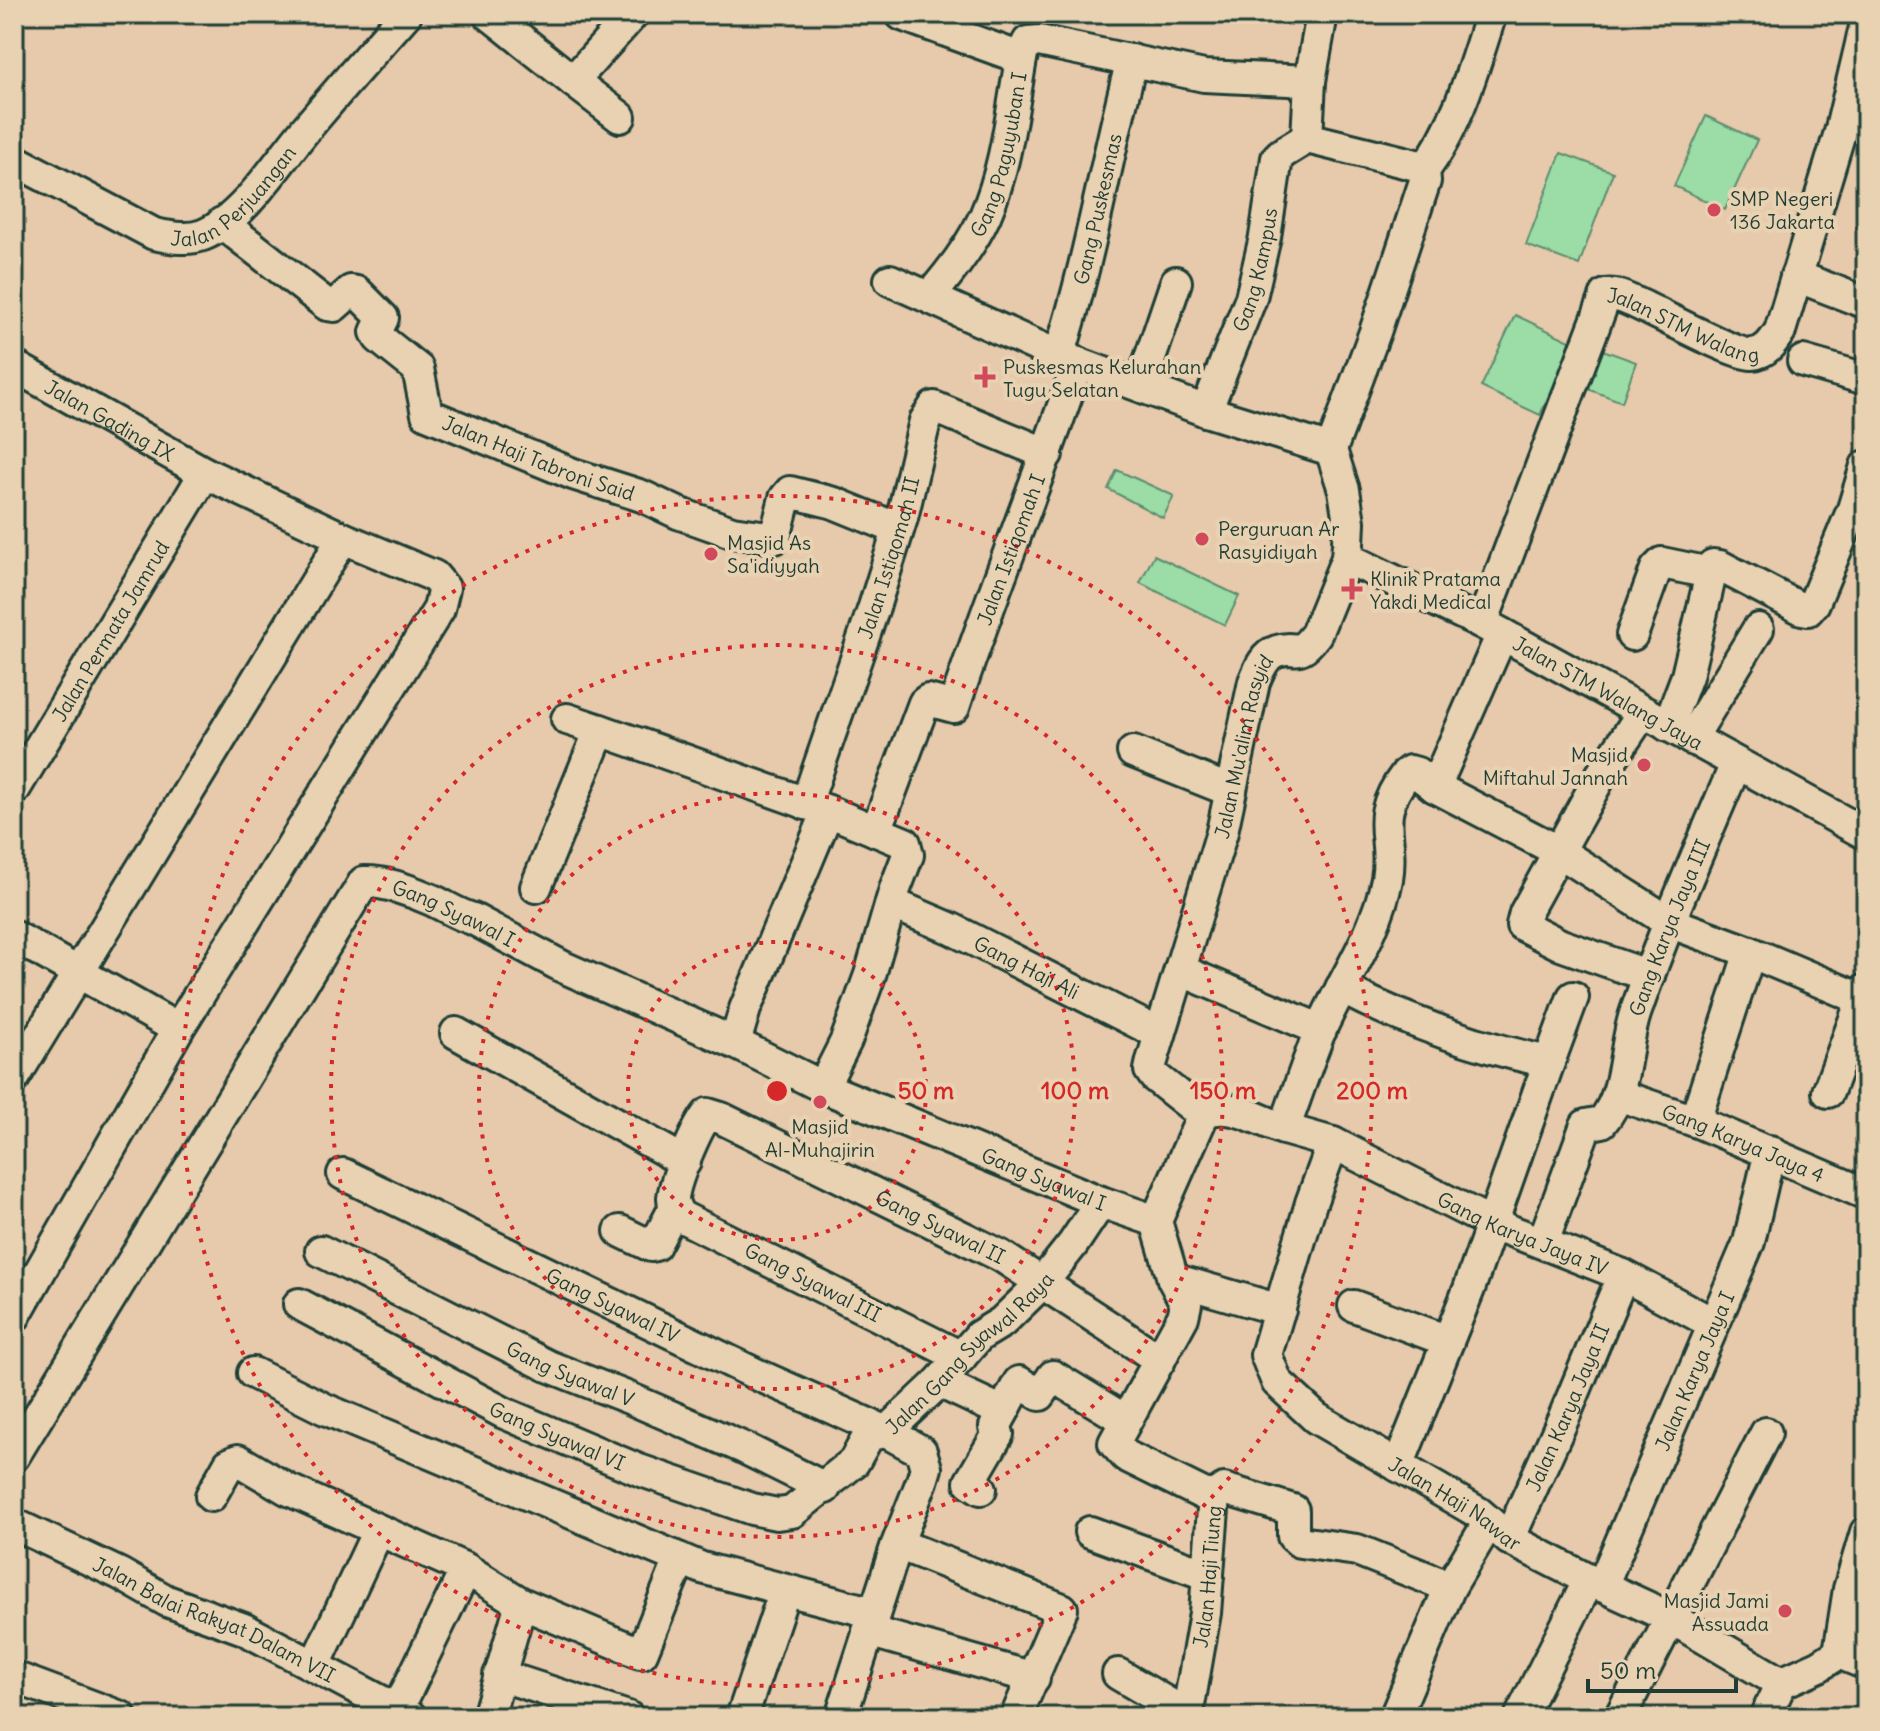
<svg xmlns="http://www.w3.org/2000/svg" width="1880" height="1731" font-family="Delius,sans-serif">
  <rect width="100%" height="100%" fill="#e7c9ac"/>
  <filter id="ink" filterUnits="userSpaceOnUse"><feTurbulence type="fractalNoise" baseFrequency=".0125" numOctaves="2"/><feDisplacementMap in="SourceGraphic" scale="16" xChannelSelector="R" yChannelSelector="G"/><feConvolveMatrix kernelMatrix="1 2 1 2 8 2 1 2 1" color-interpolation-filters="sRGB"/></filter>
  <g filter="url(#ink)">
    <g fill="#9bdca7" stroke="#5d8c6e" stroke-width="2">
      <polygon points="1706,116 1757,140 1725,210 1674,186"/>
      <polygon points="1561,153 1613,172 1579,265 1526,245"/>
      <polygon points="1515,315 1574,343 1540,415 1481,387"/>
      <polygon points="1600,349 1636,362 1622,402 1585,388"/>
      <polygon points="1117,470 1174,496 1163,518 1108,489"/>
      <polygon points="1154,555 1239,596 1225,625 1140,583"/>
    </g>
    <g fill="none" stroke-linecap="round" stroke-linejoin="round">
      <defs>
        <g id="minor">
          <polyline points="489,14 573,81 633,14"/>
          <polyline points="902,15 1021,58"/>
          <polyline points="573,81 620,117"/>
          <polyline points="1307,138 1310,81 1322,14"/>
          <path id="s1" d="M14,160l140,74c16,3 33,7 49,1 40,-16 75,-73 102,-105 33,-39 67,-78 101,-116"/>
          <path d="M1424,170c34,-44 50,-104 67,-156"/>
          <path id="s2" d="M222,223l105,82 7,1 17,-15 6,1 26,26 -7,14 3,6 39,31 9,45 146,60 69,22 36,17 54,19 43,6 10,-40 5,-6 44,11 64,26"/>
          <polyline points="1796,276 1866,303"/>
          <polyline points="890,280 1059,356 1206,411 1331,450"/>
          <path id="s3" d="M929,297c22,-25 42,-51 56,-81 22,-50 27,-109 37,-162l6,-12 11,-1 165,35 106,5"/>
          <path id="s4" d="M1059,356c31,-97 47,-197 73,-296"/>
          <polyline points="1803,361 1866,379"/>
          <path id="s5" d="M14,366l191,107 138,65 91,38 10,12 -5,21 -261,420 -164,288"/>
          <polyline points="1141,385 1176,282"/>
          <path id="s6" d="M1206,411l45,-113 14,-61 12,-79 4,-4 26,-16"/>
          <path id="s7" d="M1347,558l135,65 384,211"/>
          <path id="s8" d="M1482,623l124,-328c10,-2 20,4 30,8 20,9 101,53 116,51 14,-1 21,-12 28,-23l61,-202 25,-106"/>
          <polyline points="1632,635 1656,569 1662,563 1710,573"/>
          <polyline points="1643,712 1601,775 1525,913 1522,925 1561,945 1649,976"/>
          <polyline points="567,719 600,730"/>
          <polyline points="1668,726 1687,676 1713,565 1720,566 1802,609 1808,610 1814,603 1853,509 1866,466"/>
          <polyline points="1691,739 1758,629"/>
          <polyline points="1133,752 1231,791"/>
          <polyline points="1435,787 1502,634"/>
          <path id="s9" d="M14,790l191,-317"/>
          <path id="s10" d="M806,804l68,-197 28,-89 23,-97 9,-14 113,47"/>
          <path id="s11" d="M876,831l48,-128 4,-3 26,7c38,-116 85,-228 124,-344"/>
          <polyline points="536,887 600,730 828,811 905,843 908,855 895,889 870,975 846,1041 823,1087"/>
          <path id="s12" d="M891,903l61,26 208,105"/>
          <polyline points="14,936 178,1029"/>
          <polyline points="1750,952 1866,1001"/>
          <polyline points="1180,970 1321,1030"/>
          <path d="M1341,988c66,34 136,59 208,74l-80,227 -71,177"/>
          <polyline points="456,1033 685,1162"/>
          <polyline points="735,1043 745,1009 828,811"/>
          <polyline points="1549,1062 1573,997"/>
          <polyline points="14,1078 343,538"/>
          <polyline points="1828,1092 1866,989"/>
          <path id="s13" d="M1618,1095l77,26 171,73"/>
          <path d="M1202,1113c27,-13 56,7 82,16"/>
          <path id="s14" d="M1695,1121l55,-169 -81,-30 -111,-71 -123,-64 -18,-14 -7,-2 -4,3c-35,46 -11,60 -19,105 -10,54 -45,102 -67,152 -13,32 -24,66 -36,98l49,14 158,80 132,52 91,49"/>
          <path id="s15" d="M1333,1143l-22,60 -45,152 11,27 39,36 163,95 30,26 80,41 82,38 110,65"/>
          <path id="s16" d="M343,1174l415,201 128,57 35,19 5,17 -4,13 -26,66 -55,170"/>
          <polyline points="620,1231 651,1246 655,1245 675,1207"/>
          <path id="s17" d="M1543,1242l43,-117 16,-3c26,-30 21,-75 34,-111 29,-84 65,-165 100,-247"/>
          <path id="s18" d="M321,1251l227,115 81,32 115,50 81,40"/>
          <polyline points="1173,1279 1280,1310"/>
          <path id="s19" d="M299,1304l205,109 135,57 113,39 25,5 15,-2 62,-50 15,-27 17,-3 53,-50 40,-46 23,-14 40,-39 31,-39 28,-42"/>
          <polyline points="1354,1306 1448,1341"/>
          <path id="s20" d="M961,1357l-281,-141c-4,-6 -7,-11 -7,-18 2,-18 23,-70 35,-84l13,4 280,138 159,104"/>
          <polyline points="253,1373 325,1409 702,1568 874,1613"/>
          <polyline points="939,1382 1003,1412"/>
          <path id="s21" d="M14,1456l350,-574c20,-1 50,10 68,18 15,7 26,15 41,19l90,48 172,76 88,44 278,115 55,19"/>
          <polyline points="981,1489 970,1482 998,1434 995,1427 1019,1382 1040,1395 1053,1376 1125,1420"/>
          <polyline points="211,1496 229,1464 238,1460 287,1489 466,1569 521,1603 640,1653 642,1653 680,1559"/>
          <polyline points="1214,1496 1224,1489 1293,1510 1293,1536 1300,1542 1357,1550 1450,1587 1489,1522"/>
          <path id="s22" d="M14,1524l106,50 47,27 77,28 167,88"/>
          <polyline points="1090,1532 1208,1575"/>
          <path id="s23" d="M1509,1539l55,-122 59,-142"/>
          <polyline points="898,1544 1062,1609 1016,1717"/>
          <path id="s24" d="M1602,1586l147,-344 21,-91"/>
          <polyline points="868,1631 1034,1678"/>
          <polyline points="1839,1653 1849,1589 1866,1532"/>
          <polyline points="1839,1653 1866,1664"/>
          <polyline points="315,1665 378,1531"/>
          <polyline points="1118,1674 1191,1717"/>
          <polyline points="499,1675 628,1717"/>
          <polyline points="14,1677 121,1717"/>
          <polyline points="1781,1683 1819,1666 1839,1653"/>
          <polyline points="397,1711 466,1569"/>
          <polyline points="488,1717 521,1603"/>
          <polyline points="742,1717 785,1590"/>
          <path id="s25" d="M1187,1717l18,-104 9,-117 -11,-2 -77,-38 -12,-13 69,-126 3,-13 -13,-25 -17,-58 47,-106 -48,-38 -5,-7 2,-9 70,-229 32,-150c5,-12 10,-27 23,-31 21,-7 19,9 39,-17l31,-76 1,-14 1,-22 -5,-32 -13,-40 44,-118 50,-151 -1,-11 -8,-5 -109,-27"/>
          <polyline points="1395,1717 1450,1587"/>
          <polyline points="1520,1717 1589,1580"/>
          <polyline points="1620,1717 1766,1433"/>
          <polyline points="1765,1717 1781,1683"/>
        </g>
      </defs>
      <use href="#minor" stroke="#1f3d34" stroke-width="36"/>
      <use href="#minor" stroke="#e9d2b2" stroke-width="30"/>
    </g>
  </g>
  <g fill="none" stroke="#d62828" stroke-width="4" stroke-dasharray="4 8">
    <circle cx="777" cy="1091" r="149"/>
    <circle cx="777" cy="1091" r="298"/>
    <circle cx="777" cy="1091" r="446"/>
    <circle cx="777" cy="1091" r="595"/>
  </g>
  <g fill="#d1495b" stroke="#e9d2b2" stroke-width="3">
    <circle cx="1714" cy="210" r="8"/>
    <path d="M981 365h8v8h8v8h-8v8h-8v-8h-8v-8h8z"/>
    <circle cx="1202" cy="539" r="8"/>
    <circle cx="711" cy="554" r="8"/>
    <path d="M1348 577h8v8h8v8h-8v8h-8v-8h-8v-8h8z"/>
    <circle cx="1644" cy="765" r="8"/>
    <circle cx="820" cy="1102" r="8"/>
    <circle cx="1785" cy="1611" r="8"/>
  </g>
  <g text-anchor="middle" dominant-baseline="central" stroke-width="8" stroke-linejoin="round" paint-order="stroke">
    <g font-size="20" fill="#1f3d34" stroke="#e9d2b2">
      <text stroke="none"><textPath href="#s3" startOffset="162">Gang Paguyuban I</textPath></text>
      <text stroke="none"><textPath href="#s1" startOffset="254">Jalan Perjuangan</textPath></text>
      <text stroke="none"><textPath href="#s4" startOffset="152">Gang Puskesmas</textPath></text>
      <text stroke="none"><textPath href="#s6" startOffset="150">Gang Kampus</textPath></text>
      <text stroke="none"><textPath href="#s8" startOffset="434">Jalan STM Walang</textPath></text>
      <text stroke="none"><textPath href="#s5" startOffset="110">Jalan Gading IX</textPath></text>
      <text stroke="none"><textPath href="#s2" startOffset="444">Jalan Haji Tabroni Said</textPath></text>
      <text stroke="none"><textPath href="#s11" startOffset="336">Jalan Istiqomah I</textPath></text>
      <text stroke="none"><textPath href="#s10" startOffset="260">Jalan Istiqomah II</textPath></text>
      <text stroke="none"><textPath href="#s9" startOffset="186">Jalan Permata Jamrud</textPath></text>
      <text stroke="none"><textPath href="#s7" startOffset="294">Jalan STM Walang Jaya</textPath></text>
      <text stroke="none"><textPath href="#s25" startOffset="1106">Jalan Mu'alim Rasyid</textPath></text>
      <text stroke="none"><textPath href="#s21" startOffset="768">Gang Syawal I</textPath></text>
      <text stroke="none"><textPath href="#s17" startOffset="348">Gang Karya Jaya III</textPath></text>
      <text stroke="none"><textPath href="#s12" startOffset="150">Gang Haji Ali</textPath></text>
      <text stroke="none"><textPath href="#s13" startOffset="134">Gang Karya Jaya 4</textPath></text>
      <text stroke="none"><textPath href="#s21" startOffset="1416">Gang Syawal I</textPath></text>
      <text stroke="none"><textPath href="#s20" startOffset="684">Gang Syawal II</textPath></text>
      <text stroke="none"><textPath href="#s14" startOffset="1212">Gang Karya Jaya IV</textPath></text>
      <text transform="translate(813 1282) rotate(27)">Gang Syawal III</text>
      <text stroke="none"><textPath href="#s16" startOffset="300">Gang Syawal IV</textPath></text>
      <text stroke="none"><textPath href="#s19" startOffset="782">Jalan Gang Syawal Raya</textPath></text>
      <text stroke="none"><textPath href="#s24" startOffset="234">Jalan Karya Jaya I</textPath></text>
      <text stroke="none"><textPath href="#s18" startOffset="278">Gang Syawal V</textPath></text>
      <text stroke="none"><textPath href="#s23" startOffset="144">Jalan Karya Jaya II</textPath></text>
      <text stroke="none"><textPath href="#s19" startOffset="290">Gang Syawal VI</textPath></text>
      <text stroke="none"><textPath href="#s15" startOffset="468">Jalan Haji Nawar</textPath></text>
      <text stroke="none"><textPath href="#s25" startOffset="142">Jalan Haji Tiung</textPath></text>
      <text stroke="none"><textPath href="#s22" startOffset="222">Jalan Balai Rakyat Dalam VII</textPath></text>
    </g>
    <g font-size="20" fill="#1f3d34" stroke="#e9d2b2" text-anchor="start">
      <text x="1730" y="198">SMP Negeri<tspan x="1730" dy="23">136 Jakarta</tspan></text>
      <text x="1003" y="366">Puskesmas Kelurahan<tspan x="1003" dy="23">Tugu Selatan</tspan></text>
      <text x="1218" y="528">Perguruan Ar<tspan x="1218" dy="23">Rasyidiyah</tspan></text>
      <text x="727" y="542">Masjid As<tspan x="727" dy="23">Sa'idiyyah</tspan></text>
      <text x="1370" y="578">Klinik Pratama<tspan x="1370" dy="23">Yakdi Medical</tspan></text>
      <text x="1628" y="754" text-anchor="end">Masjid<tspan x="1628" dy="23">Miftahul Jannah</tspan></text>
      <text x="820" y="1126" text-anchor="middle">Masjid<tspan x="820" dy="23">Al-Muhajirin</tspan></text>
      <text x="1769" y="1600" text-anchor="end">Masjid Jami<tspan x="1769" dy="23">Assuada</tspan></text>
    </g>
  </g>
  <circle cx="777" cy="1091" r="12" fill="#d62828" stroke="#e9d2b2" stroke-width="4"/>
  <g font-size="24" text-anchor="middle" font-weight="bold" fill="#d62828" stroke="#e9d2b2" stroke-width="8" stroke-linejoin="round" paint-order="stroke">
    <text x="926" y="1099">50 m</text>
    <text x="1075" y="1099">100 m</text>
    <text x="1223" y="1099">150 m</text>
    <text x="1372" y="1099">200 m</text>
  </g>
  <rect width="1880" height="1731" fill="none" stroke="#e9d2b2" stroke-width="48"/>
  <rect x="24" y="24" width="1832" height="1683" fill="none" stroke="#1f3d34" stroke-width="3" filter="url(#ink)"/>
  <path d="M1588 1679v12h148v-12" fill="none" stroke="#1f3d34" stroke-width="4"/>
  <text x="1600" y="1679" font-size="24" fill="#1f3d34" stroke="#e9d2b2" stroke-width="6" paint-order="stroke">50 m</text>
</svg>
